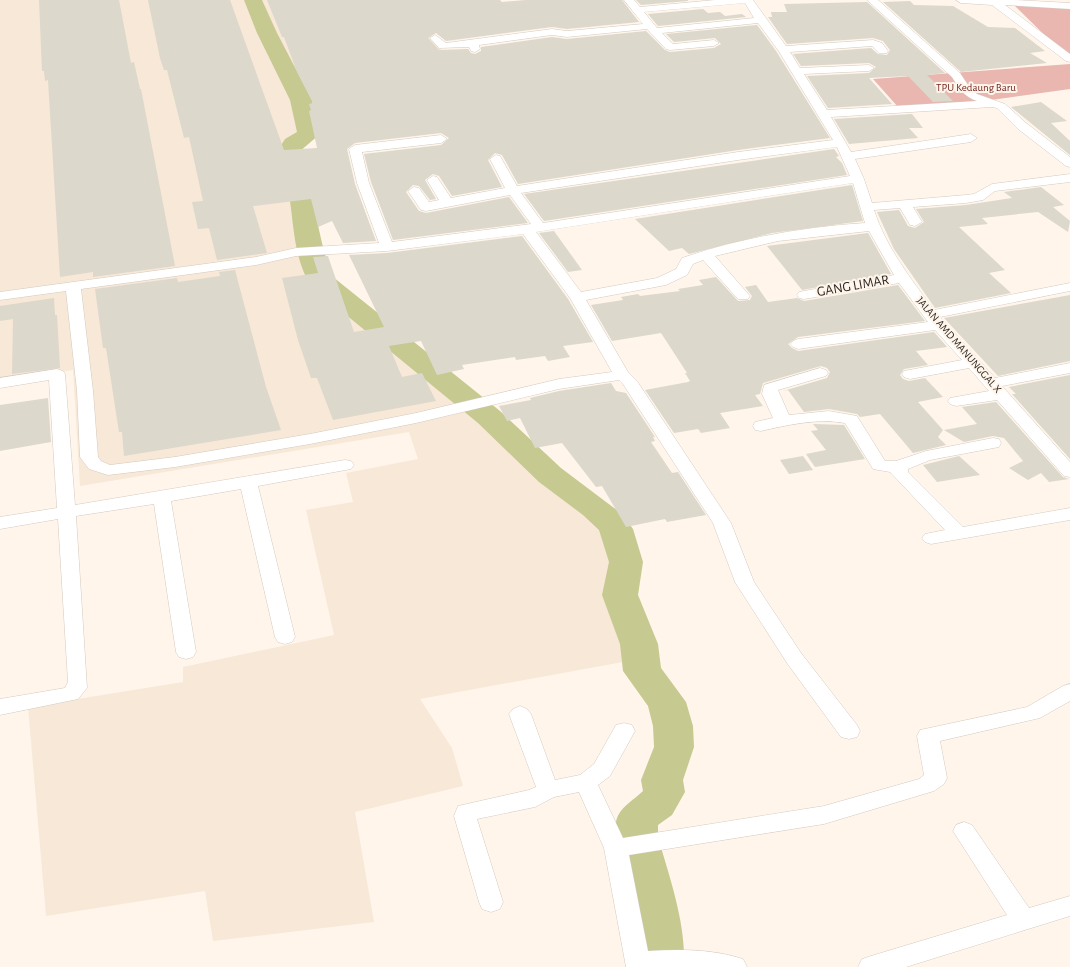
<svg xmlns="http://www.w3.org/2000/svg" width="1070" height="967" font-family="'Alegreya Sans',sans-serif">
  <rect width="100%" height="100%" fill="#fff5eb"/>
  <polygon fill="#f8e8d8" points="0,0 454,0 409,11 465,78 304,100 313,134 285,149 304,240 318,281 499,417 612,528 611,602 634,660 420,699 452,748 463,786 355,812 374,922 213,941 205,891 46,916 28,707 183,682 183,667 334,635 306,510 353,502 346,473 418,459 409,432 80,486 73,370 0,382"/>
  <g fill="#e9b7b0">
    <polygon points="1014,5 1070,7 1070,60"/>
    <polygon points="1070,64 1070,89 977,102 898,107 873,79"/>
  </g>
  <g fill="none" stroke-linecap="round" stroke-linejoin="round">
    <path fill="#c6c990" fill-rule="evenodd" d="M244,0h18l15,33 35,67 8,34 -21,18c17,41 17,85 34,125l167,134 61,57 61,46 11,15 10,33 -5,33 20,49 3,24 25,34 7,24 1,21 -11,33 2,12 -13,23 -14,10v12c12,42 28,86 26,130h-46c2,-30 -5,-59 -12,-88 -4,-17 -14,-39 -10,-57 3,-15 17,-21 27,-31l-2,-11 13,-33 -1,-21 -5,-20 -25,-35 -3,-27 -18,-49 7,-33 -10,-32 -16,-15 -44,-33 -61,-59 -166,-136c-17,-24 -18,-58 -22,-86 -3,-17 -7,-33 -13,-49l8,-13 12,-7 -7,-32 -33,-67z"/>
  </g>
  <g fill="#dcd8cb">
    <polygon points="39,0 119,0 131,63 134,62 140,89 141,89 175,266 93,277 93,272 60,277 48,80 45,81 44,71 42,71"/>
    <polygon points="148,0 230,0 284,150 317,148 309,111 311,110 309,104 313,103 297,72 284,37 282,37 267,0 500,0 502,2 526,0 622,0 639,22 567,29 552,27 446,41 436,33 428,38 439,50 468,49 471,53 475,54 481,51 481,47 552,37 567,39 646,31 665,50 670,52 714,48 721,44 715,38 674,42 666,34 757,25 776,51 830,138 738,150 518,184 502,155 495,153 488,160 502,187 452,196 439,176 433,174 425,180 436,199 430,200 419,186 413,185 406,192 419,211 426,213 509,197 528,223 393,240 371,182 364,154 441,145 449,138 441,133 355,143 347,149 355,184 376,241 343,243 332,221 318,227 311,199 253,206 267,253 217,260 209,228 198,229 192,202 203,201 189,137 184,138 167,70 164,70 160,58"/>
    <polygon points="636,0 688,0 688,1 641,5"/>
    <polygon points="910,1 914,5 953,6 988,27 1015,28 1045,51 1030,53 1047,63 961,72 883,2"/>
    <polygon points="867,2 945,73 927,75 953,101 933,102 908,76 869,78 892,104 828,108 807,76 869,73 876,67 869,63 801,66 793,54 871,48 878,54 887,55 890,50 883,41 873,38 787,44 768,17 772,17 771,12 787,12 784,4"/>
    <polygon points="703,9 708,13 720,12 725,16 742,14 746,17 658,26 648,14"/>
    <polygon points="1041,102 1067,121 1051,123 1070,141 1070,155 1011,107"/>
    <polygon points="912,114 923,128 909,128 918,138 849,144 834,119"/>
    <polygon points="834,149 839,156 836,157 842,163 847,175 544,221 524,194"/>
    <polygon points="852,185 863,221 772,233 689,254 682,248 669,251 635,219"/>
    <polygon points="1041,187 1064,205 1053,207 1070,221 1068,232 1038,212 982,218 988,224 959,227 1005,270 989,273 1011,293 935,308 894,249 877,212 899,210 908,226 915,228 924,222 916,209 966,205 1012,198 1004,192"/>
    <polygon points="554,231 582,270 568,272 539,233"/>
    <polygon points="868,233 891,274 802,290 767,246"/>
    <polygon points="522,236 568,299 593,342 563,346 570,357 548,361 545,356 516,360 515,357 462,365 464,369 437,375 421,341 389,346 402,377 422,373 436,401 333,420 317,378 311,378 298,340 282,278 318,273 313,257 328,256 354,332 384,327 349,255 387,253"/>
    <polygon points="235,270 266,387 281,430 124,456 122,432 119,432 106,348 103,348 95,289 177,278 178,282 220,276 219,272"/>
    <polygon points="716,277 738,301 750,300 752,296 745,287 756,285 768,302 797,298 804,301 898,285 925,321 798,337 788,344 792,348 798,351 934,332 947,347 916,351 928,365 904,369 900,375 903,379 909,381 925,378 943,397 918,402 943,430 938,437 946,445 913,453 880,414 860,417 857,414 829,409 804,412 788,390 783,391 827,378 830,372 827,368 821,366 763,383 760,394 755,395 763,406 720,413 730,428 701,433 698,429 674,433 645,390 688,382 690,381 685,373 687,373 661,333 612,341 591,305 623,300 621,297 638,294 640,296 680,291 678,289 703,285 699,280"/>
    <polygon points="1070,295 1070,361 998,376 944,318"/>
    <polygon points="54,298 55,315 57,315 60,368 12,374 13,319 0,321 0,306"/>
    <polygon points="1070,375 1070,459 1012,394 1016,394 1009,387"/>
    <polygon points="611,383 616,391 626,393 655,437 653,437 655,441 651,442 672,473 678,472 706,515 667,522 665,519 626,527 602,486 596,487 562,443 535,448 520,418 507,421 499,406 531,400 530,398 559,391"/>
    <polygon points="48,398 51,442 0,451 0,405"/>
    <polygon points="996,402 1063,477 1069,479 1049,482 1041,473 1028,480 1009,468 1023,461 1004,438 993,436 964,442 944,430 977,424 962,407"/>
    <polygon points="813,424 844,425 865,459 815,467 806,454 826,450 811,431 818,430"/>
    <polygon points="803,456 813,470 789,474 780,460"/>
    <polygon points="959,456 980,475 937,482 923,465"/>
  </g>
  <g fill="none" stroke-linecap="round" stroke-linejoin="round">
    <defs>
      <g id="street">
        <path d="M624,0h10l6,7 75,-7h38l33,46 87,-6 9,3 6,8 -1,2h-8l-7,-7 -82,6 10,16 69,-3 5,3 -5,3 -65,3 23,36 150,-9c-13,-4 -18,-13 -25,-24l-85,-77h11l82,73 10,15 7,6 28,10 21,19 44,34v10l-4,-1 -48,-37 -21,-21 -5,-1 -161,10 20,35 120,-18 6,4 -6,4 -116,17 9,20 8,24 94,-8 8,-1 18,-10 78,-10v8l-75,9 -12,9 -17,3 -53,4 9,15 -7,4 -5,-1 -10,-17 -26,2c12,37 37,69 60,100l136,-27v8l-130,26 55,61 75,-15v10l-68,13 68,76v15l-6,-1 -67,-76 -41,6 -6,-2 -2,-3 2,-3 39,-7 -20,-23 -59,11 -6,-2 -2,-3 2,-3 58,-11 -27,-30 -137,19 -5,-2 -3,-3 3,-3 5,-2 130,-17 -29,-39 -95,16 -5,-1 -2,-3 2,-3 5,-1 90,-16 -25,-44 -91,10 -63,15 35,40 -2,3h-10l-35,-39 -10,4 -6,11 -21,10 -80,15 42,72 9,9 94,142 23,59 47,71 56,72 3,6 -3,6 -8,2 -8,-2 -54,-74 -52,-81 -22,-59 -90,-139 -4,-4 -60,9 -143,34 -106,21 -135,23 -67,8 -19,-6 -9,-12 -3,-66 -11,-100 -66,9v-8l256,-35 40,-9 83,-5 -22,-60 -8,-34 6,-4 86,-10 6,4 -6,4 -79,9 7,31 23,59 139,-18 -21,-29 -84,16 -5,-1 -13,-19 6,-4 5,1 10,14 10,-2 -12,-20 6,-4 4,1 14,21 54,-10 -15,-29 6,-4 4,1 17,30 221,-34 95,-12 -55,-90 -20,-27 -96,10 11,11 41,-4 5,3 -5,3 -44,4 -4,-1 -19,-20 -80,8 -15,-2 -73,10 1,4 -5,3 -4,-1 -2,-4 -30,1 -9,-10 5,-3 11,8 106,-14 15,2 76,-7zM745,3l9,15 -97,10 -13,-16zM837,147l13,29 -307,47 -22,-30 217,-33zM853,183l12,40c-62,4 -124,15 -183,35l-6,11 -19,9 -76,14 -45,-60zM523,234l47,64 42,74 -53,7 -143,34 -106,21 -135,23 -65,8 -9,-4 -3,-4 -5,-66 -12,-102 175,-24 40,-9 91,-5z"/>
        <polygon points="956,0 1015,0 1070,3 1070,9 1005,5 1070,54 1070,62 1066,61 992,5 961,3"/>
        <path d="M820,368l6,2 2,3 -2,3 -48,14 11,25 40,-4 28,5 28,45h11l30,-10 67,-13 6,1 2,4 -2,4 -69,13 -22,9v3l55,55 107,-19v12l-139,24 -6,-2 -3,-4 3,-4 20,-4 -55,-58 -17,-3 -28,-46c-28,-5 -57,2 -84,8l-6,-1 -2,-4 2,-4 18,-4 -11,-24 2,-9z"/>
        <polygon points="57,369 63,371 65,374 75,505 345,460 351,461 354,465 351,469 258,486 295,637 292,642 285,644 278,642 275,637 241,489 171,501 196,652 193,657 186,659 179,657 176,652 154,504 76,516 87,688 78,699 0,715 0,699 65,688 68,682 58,519 0,529 0,517 57,508 49,380 0,388 0,378"/>
        <path d="M1070,684v17l-30,17 -100,23 7,37 -3,6 -10,7 -110,33 -195,31 19,96c31,-2 65,-2 95,8l4,8h-121l-22,-119 -25,-56 -25,5 -19,10 -58,12 26,83 -3,7 -9,3 -9,-3 -3,-7 -25,-86 4,-10 71,-16 7,-3 -27,-73 4,-5 7,-3 7,3 4,5 24,66 25,-5 14,-11 22,-39 8,-2 8,2 3,6 -25,45 -12,9 25,53 201,-32 95,-27 5,-4 -7,-39 3,-6 107,-23 36,-21z"/>
        <polygon points="964,822 972,825 1029,908 1070,896 1070,916 906,967 858,967 862,959 871,956 1007,915 953,831 956,825"/>
      </g>
    </defs>
    <use href="#street" stroke="#d3cac0" stroke-width="1"/>
    <use href="#street" fill="#fff" fill-rule="evenodd"/>
  </g>
  <g text-anchor="middle" dominant-baseline="central" stroke-width="4" stroke-linejoin="round" paint-order="stroke">
    <g font-size="11" fill="#742a25" stroke="#fff5eb">
      <text x="976" y="87">TPU Kedaung Baru</text>
    </g>
    <g font-size="11" fill="#2d2925" stroke="#fff5eb">
      <text transform="translate(959 345) rotate(49)">JALAN AMD MANUNGGAL X</text>
    </g>
    <g font-size="14" fill="#2d2925" stroke="#fff5eb">
      <text transform="translate(853 286) rotate(-10)">GANG LIMAR</text>
    </g>
  </g>
</svg>
